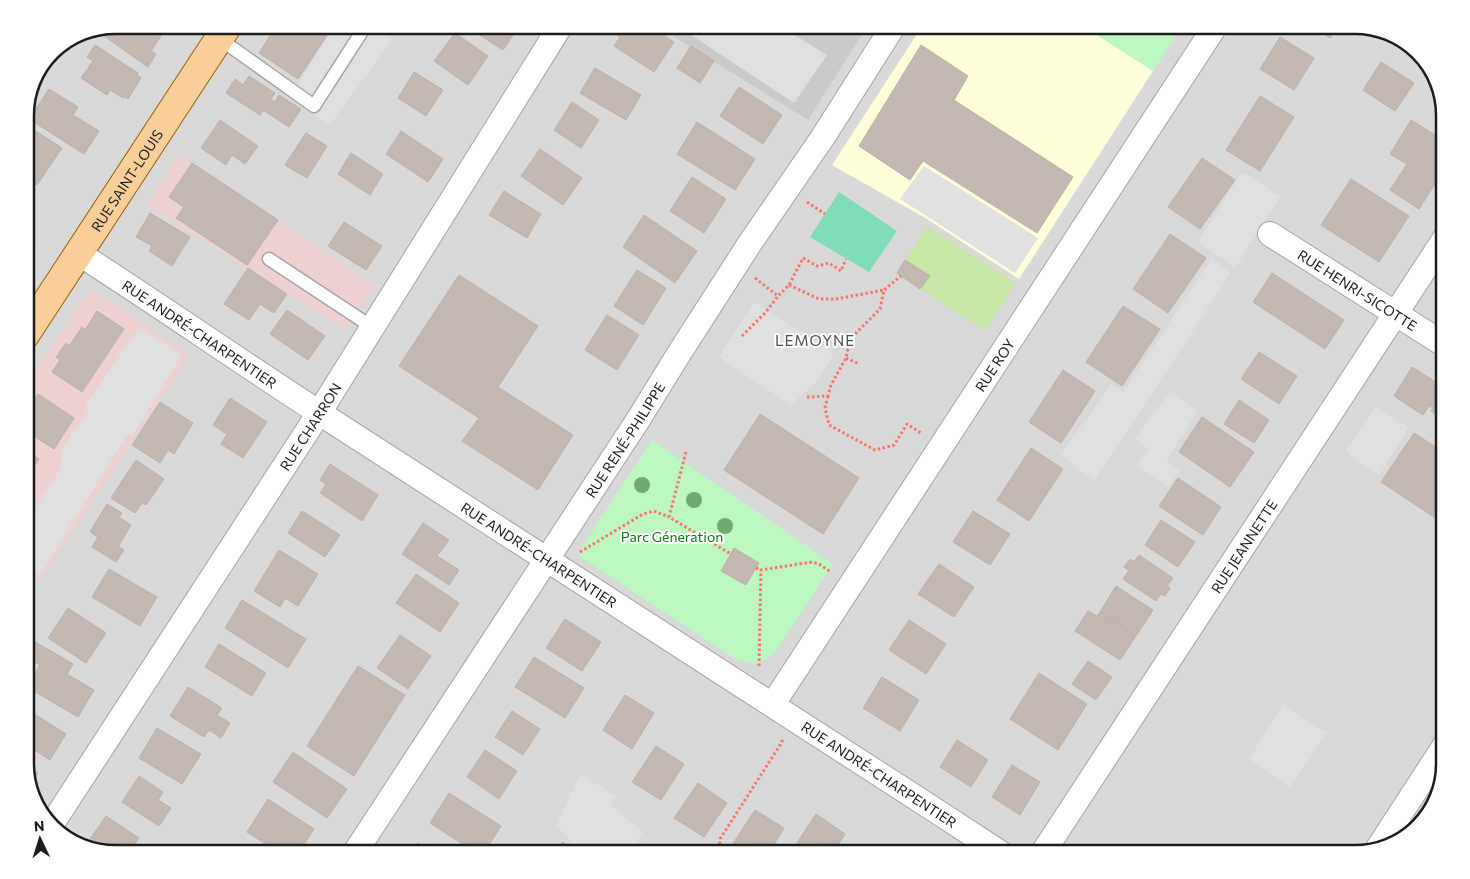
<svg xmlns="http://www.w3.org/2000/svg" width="1470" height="879" font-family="Commissioner,sans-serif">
  <rect width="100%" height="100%" fill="#ede9e1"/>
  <polygon fill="#dad9d9" points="115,25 1355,25 1400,37 1433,70 1445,109 1445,764 1433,809 1400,842 1355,854 115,854 70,842 37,809 25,770 25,109 52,51 81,32"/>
  <g fill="#eed1d0">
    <polygon points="180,155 374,286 345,330 147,205"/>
    <polygon points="91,289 190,355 40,580 25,569 25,387"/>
  </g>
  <polygon fill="#fefed9" points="923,25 1082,25 1153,71 1019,279 927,219 832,165"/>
  <polygon fill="#cacaca" points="655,25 868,25 808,120"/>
  <polygon fill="#c8e8a7" points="927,226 1016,283 985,331 897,273"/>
  <g fill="#bdf8c1">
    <polygon points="1082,25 1183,25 1153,71"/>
    <path d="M652,440l181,124 -58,89c-15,11 -20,13 -38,7l-157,-103 -1,-5z"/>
  </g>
  <polygon fill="#7fdcb6" points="839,192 897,231 869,272 810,237"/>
  <g fill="#e0e0e0">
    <polygon points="335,25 368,25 392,40 329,126 290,97"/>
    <polygon points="676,25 778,25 827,55 794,103"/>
    <polygon points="924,166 1038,238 1015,273 900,199"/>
    <polygon points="1242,172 1281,196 1235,268 1198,241"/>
    <polygon points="1212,258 1231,273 1094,481 1061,455 1111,384 1123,392"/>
    <polygon points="754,302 834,353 818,380 791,405 719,357"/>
    <polygon points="139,327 182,355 132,437 128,434 40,575 25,564 25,523 60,470 63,448 89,410 85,406"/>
    <polygon points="1170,391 1198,410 1166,461 1180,470 1168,487 1137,465 1149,449 1135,439"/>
    <polygon points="1376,407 1409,427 1379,476 1345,451"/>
    <polygon points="1283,705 1327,733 1290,788 1249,759"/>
    <polygon points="580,774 616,796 611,806 643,832 629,854 581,854 557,825"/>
  </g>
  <g fill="#c2b8b1" stroke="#beafa4">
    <polygon points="115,25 158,25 165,30 151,51 156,54 148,67 94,29"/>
    <polygon points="277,25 334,25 298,79 259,53"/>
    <polygon points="464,25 520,25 503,50"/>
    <polygon points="616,25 648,25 674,42 654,72 614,46 620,37 612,32"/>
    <polygon points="1310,25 1338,25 1330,38"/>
    <polygon points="455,33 488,56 468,85 434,61"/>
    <polygon points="1280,37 1314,58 1294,90 1260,69"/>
    <polygon points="95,45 138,73 137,75 141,78 128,99 124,97 123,98 110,90 107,95 81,78 93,61 87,57"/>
    <polygon points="921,45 968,76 954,100 1073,177 1037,233 923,161 910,180 859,146"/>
    <polygon points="691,46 714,61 700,83 677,68"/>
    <polygon points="1381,62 1414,83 1395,111 1363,90"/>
    <polygon points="595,68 641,95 626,120 580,93"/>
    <polygon points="414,72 443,90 426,116 398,98"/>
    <polygon points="249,76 275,93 271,99 275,102 279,95 301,109 289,127 263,110 260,115 226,93 235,79 243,85"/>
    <polygon points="739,87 782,115 763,144 720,116"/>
    <polygon points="49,89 78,107 73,115 99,131 84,154 29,119"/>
    <polygon points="1260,96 1294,117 1260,171 1226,150"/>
    <polygon points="572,102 599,120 581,148 554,130"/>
    <polygon points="220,120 258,146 245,164 232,155 226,165 201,148"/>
    <polygon points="1411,120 1445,141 1445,168 1419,209 1390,190 1407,164 1390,154"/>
    <polygon points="697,122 755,159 735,190 677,154"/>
    <polygon points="25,130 31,134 34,130 62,148 37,185 32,182 29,186 25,183"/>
    <polygon points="401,131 443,159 428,182 386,154"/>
    <polygon points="306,133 327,146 307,178 285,165"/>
    <polygon points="540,149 582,178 563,205 521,176"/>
    <polygon points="351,153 383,174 370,195 338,174"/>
    <polygon points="1202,158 1235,180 1200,229 1168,207"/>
    <polygon points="192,163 278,220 247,265 176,218 184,207 169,197"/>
    <polygon points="692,177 726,199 704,233 670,211"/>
    <polygon points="1351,179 1409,216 1379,262 1321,225"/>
    <polygon points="504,191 541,214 527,238 489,215"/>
    <polygon points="150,213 190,237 172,266 149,251 152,246 136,237"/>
    <polygon points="644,215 697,251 675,283 623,247"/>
    <polygon points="344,222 382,246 366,270 328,246"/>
    <polygon points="1170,234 1206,258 1168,313 1133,289"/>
    <polygon points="905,260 930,276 920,289 897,273"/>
    <polygon points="248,268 287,294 274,313 260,304 249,320 224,304"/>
    <polygon points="637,270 666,288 643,325 614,306"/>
    <polygon points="1272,273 1344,320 1325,349 1253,302"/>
    <polygon points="459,275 538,326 498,387 573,435 538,490 462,441 479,418 399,366"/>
    <polygon points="1123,306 1160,329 1122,386 1086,362"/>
    <polygon points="287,310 325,336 308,360 270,334"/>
    <polygon points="97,311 124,329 82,392 52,372 60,360 56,357 66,343 69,346 82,327 85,330"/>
    <polygon points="607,315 639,335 617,370 585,350"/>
    <polygon points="1259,352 1297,376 1279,404 1241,379"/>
    <polygon points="1412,367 1442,386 1435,396 1438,398 1445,388 1445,416 1443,418 1431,411 1433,408 1429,406 1423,415 1394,396"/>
    <polygon points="1063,370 1095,391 1061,443 1029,422"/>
    <polygon points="38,394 74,418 54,449 25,430 25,404 31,396 35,399"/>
    <polygon points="230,398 267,422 243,458 221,444 227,434 213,425"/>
    <polygon points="1239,400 1269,420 1254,443 1224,424"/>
    <polygon points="160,402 193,423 174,454 168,450 160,463 132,445"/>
    <polygon points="760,414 859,478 823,534 724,470"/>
    <polygon points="1202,417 1254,452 1230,487 1179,452"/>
    <polygon points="1414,433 1445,453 1445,499 1434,517 1381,482"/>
    <polygon points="1031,448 1063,469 1029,521 997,500"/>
    <polygon points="25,450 39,459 25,480"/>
    <polygon points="136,460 164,479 146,505 142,503 135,513 111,498"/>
    <polygon points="330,464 378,495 362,521 320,493 326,484 320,480"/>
    <polygon points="1178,478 1221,507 1203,535 1159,506"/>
    <polygon points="107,504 122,513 119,517 131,525 118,547 124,550 116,562 92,547 98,537 90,532"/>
    <polygon points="302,511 340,535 325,557 288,533"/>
    <polygon points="973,511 1010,534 990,565 953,542"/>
    <polygon points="1161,520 1195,542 1178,567 1145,545"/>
    <polygon points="423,523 449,540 437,556 459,570 449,585 402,554"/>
    <polygon points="734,548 759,563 746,585 721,571"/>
    <polygon points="279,550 318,574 298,606 285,598 280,607 254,591"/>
    <polygon points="1139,555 1173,578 1167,586 1170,588 1165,596 1161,594 1156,601 1123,579 1129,570 1124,567 1130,559 1134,562"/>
    <polygon points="939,564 974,587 954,617 918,594"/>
    <polygon points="109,569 157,597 140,626 92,597"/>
    <polygon points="416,574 459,603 440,632 396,603"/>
    <polygon points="1116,586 1153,610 1136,636 1100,612"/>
    <polygon points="242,600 306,639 288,668 225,628"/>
    <polygon points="68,608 106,633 86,663 48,638"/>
    <polygon points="1088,611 1097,616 1100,612 1136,636 1120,660 1075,631"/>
    <polygon points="565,619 601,642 582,671 546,648"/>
    <polygon points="909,620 946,644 926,674 889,650"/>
    <polygon points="400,635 431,656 408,689 377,668"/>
    <polygon points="32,640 73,664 67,674 94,690 78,717 27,687 40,665 25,656 25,652"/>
    <polygon points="219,644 266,673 252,696 205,667"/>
    <polygon points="534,657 584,688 565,718 515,687"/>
    <polygon points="1088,661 1112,677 1096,700 1072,684"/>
    <polygon points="358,666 405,695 354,776 307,746"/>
    <polygon points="1039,673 1087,704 1058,750 1010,719"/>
    <polygon points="882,677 919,700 900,731 863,708"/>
    <polygon points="188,687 222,708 217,715 230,723 221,738 209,730 204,737 170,716"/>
    <polygon points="625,695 654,713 632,749 603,730"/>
    <polygon points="25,708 66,734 50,760 25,744"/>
    <polygon points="512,711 540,729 523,755 495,737"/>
    <polygon points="157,728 201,754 182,784 139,758"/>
    <polygon points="957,740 988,760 971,787 940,767"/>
    <polygon points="656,746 684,764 661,800 632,782"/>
    <polygon points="485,750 517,771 499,799 467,777"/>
    <polygon points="293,752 347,789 327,818 273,782"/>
    <polygon points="25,764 38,773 30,785 25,770"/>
    <polygon points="1012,765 1040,782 1020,815 992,797"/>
    <polygon points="139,776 163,792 158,800 171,808 159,826 122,802"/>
    <polygon points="698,783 727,803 704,837 674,818"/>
    <polygon points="449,793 501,826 483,854 478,854 430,823"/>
    <polygon points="268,799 314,829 298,854 281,854 247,832"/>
    <polygon points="755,810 784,828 768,854 746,854 732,845"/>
    <polygon points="816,814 845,834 832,854 795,854 791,852"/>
    <polygon points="106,816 139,838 128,854 115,854 86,845"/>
    <polygon points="563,842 572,854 548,854"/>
    <polygon points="418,843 433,852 438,844 448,851 445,854 411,854"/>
    <polygon points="641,844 657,854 634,854"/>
  </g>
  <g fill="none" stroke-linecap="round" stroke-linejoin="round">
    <defs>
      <g id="service">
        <polyline points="220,39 314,106 361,33"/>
        <polyline points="269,259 372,327"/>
      </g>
      <g id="minor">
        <path id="s1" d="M1270,234l175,111"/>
        <path id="s2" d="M78,253c81,52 160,107 240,159 228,147 457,293 684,442"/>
        <path id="s3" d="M773,704l443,-679"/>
        <path id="s4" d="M52,824l267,-411 242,-388"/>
        <polyline points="1378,848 1445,745"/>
        <path id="s5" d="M354,854l284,-434 42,-68 70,-109 73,-106 71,-112"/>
        <path id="s6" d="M1042,854l403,-616"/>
      </g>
      <g id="primary">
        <path id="s7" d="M25,335l203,-310"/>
      </g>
    </defs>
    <use href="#service" stroke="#a3a3a3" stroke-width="15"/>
    <use href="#minor" stroke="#a3a3a3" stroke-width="26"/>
    <use href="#primary" stroke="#925e02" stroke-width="30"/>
    <g stroke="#f87368" stroke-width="3" stroke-dasharray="2.5 2.5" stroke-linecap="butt">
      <polyline points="807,202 825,214"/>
      <polyline points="755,278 778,296"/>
      <polyline points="789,285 819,299 836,299 884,290"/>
      <polyline points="742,336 766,312 778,296 789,285 803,258 817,266 829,263 841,271 846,259"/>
      <polyline points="846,358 859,364"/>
      <polyline points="828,396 825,408 829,425 875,450 894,445 907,424 921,433"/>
      <polyline points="807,397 828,396 831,385 846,358 850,339 880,309 884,290 901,276"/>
      <polyline points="686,452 669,517 731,554"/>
      <polyline points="580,552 643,514 654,511 669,517"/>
      <polyline points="756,568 761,570"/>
      <polyline points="759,666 761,570 812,562 819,564 831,572"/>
      <polyline points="719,854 720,839 782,742 782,738"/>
    </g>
    <use href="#service" stroke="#fff" stroke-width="12"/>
    <use href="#minor" stroke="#fff" stroke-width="24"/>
    <use href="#primary" stroke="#face99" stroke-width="28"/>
  </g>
  <g fill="#71aa70">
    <circle cx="642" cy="485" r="8"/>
    <circle cx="694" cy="500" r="8"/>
    <circle cx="725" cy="526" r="8"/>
  </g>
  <g text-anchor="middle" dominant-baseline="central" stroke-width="4" stroke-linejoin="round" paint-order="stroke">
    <g font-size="14" fill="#1c1c1c" stroke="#fff">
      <text stroke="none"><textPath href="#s7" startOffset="185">RUE SAINT-LOUIS</textPath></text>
      <text stroke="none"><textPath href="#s1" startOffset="104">RUE HENRI-SICOTTE</textPath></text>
      <text stroke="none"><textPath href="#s2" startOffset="146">RUE ANDRÉ-CHARPENTIER</textPath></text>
      <text stroke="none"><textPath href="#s3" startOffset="405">RUE ROY</textPath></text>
      <text stroke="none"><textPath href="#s4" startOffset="474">RUE CHARRON</textPath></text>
      <text stroke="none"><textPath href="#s5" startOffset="495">RUE RENÉ-PHILIPPE</textPath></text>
      <text stroke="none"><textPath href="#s6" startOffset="368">RUE JEANNETTE</textPath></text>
      <text stroke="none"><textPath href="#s2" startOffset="551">RUE ANDRÉ-CHARPENTIER</textPath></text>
      <text stroke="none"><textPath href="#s2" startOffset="956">RUE ANDRÉ-CHARPENTIER</textPath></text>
    </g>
    <g font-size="14" fill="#0c7713" stroke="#fff">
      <text x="672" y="536">Parc Géneration</text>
    </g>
    <g font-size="15" letter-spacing="1" fill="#4f4f4f" stroke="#fff">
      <text x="815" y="340">LEMOYNE</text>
    </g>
  </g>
  <path d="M0 0H1470V879H0ZM115 34H1355A81 81 0 0 1 1436 115V764A81 81 0 0 1 1355 845H115A81 81 0 0 1 34 764V115A81 81 0 0 1 115 34Z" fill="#fff" fill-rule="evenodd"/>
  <path fill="none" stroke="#1c1c1c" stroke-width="2.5" d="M115 34H1355A81 81 0 0 1 1436 115V764A81 81 0 0 1 1355 845H115A81 81 0 0 1 34 764V115A81 81 0 0 1 115 34Z"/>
  <g transform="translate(40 839) rotate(356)" stroke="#ffffff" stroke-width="4" paint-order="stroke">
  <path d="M0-4L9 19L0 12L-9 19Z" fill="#1c1c1c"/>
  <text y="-8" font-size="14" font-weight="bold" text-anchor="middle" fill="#1c1c1c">N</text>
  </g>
</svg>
